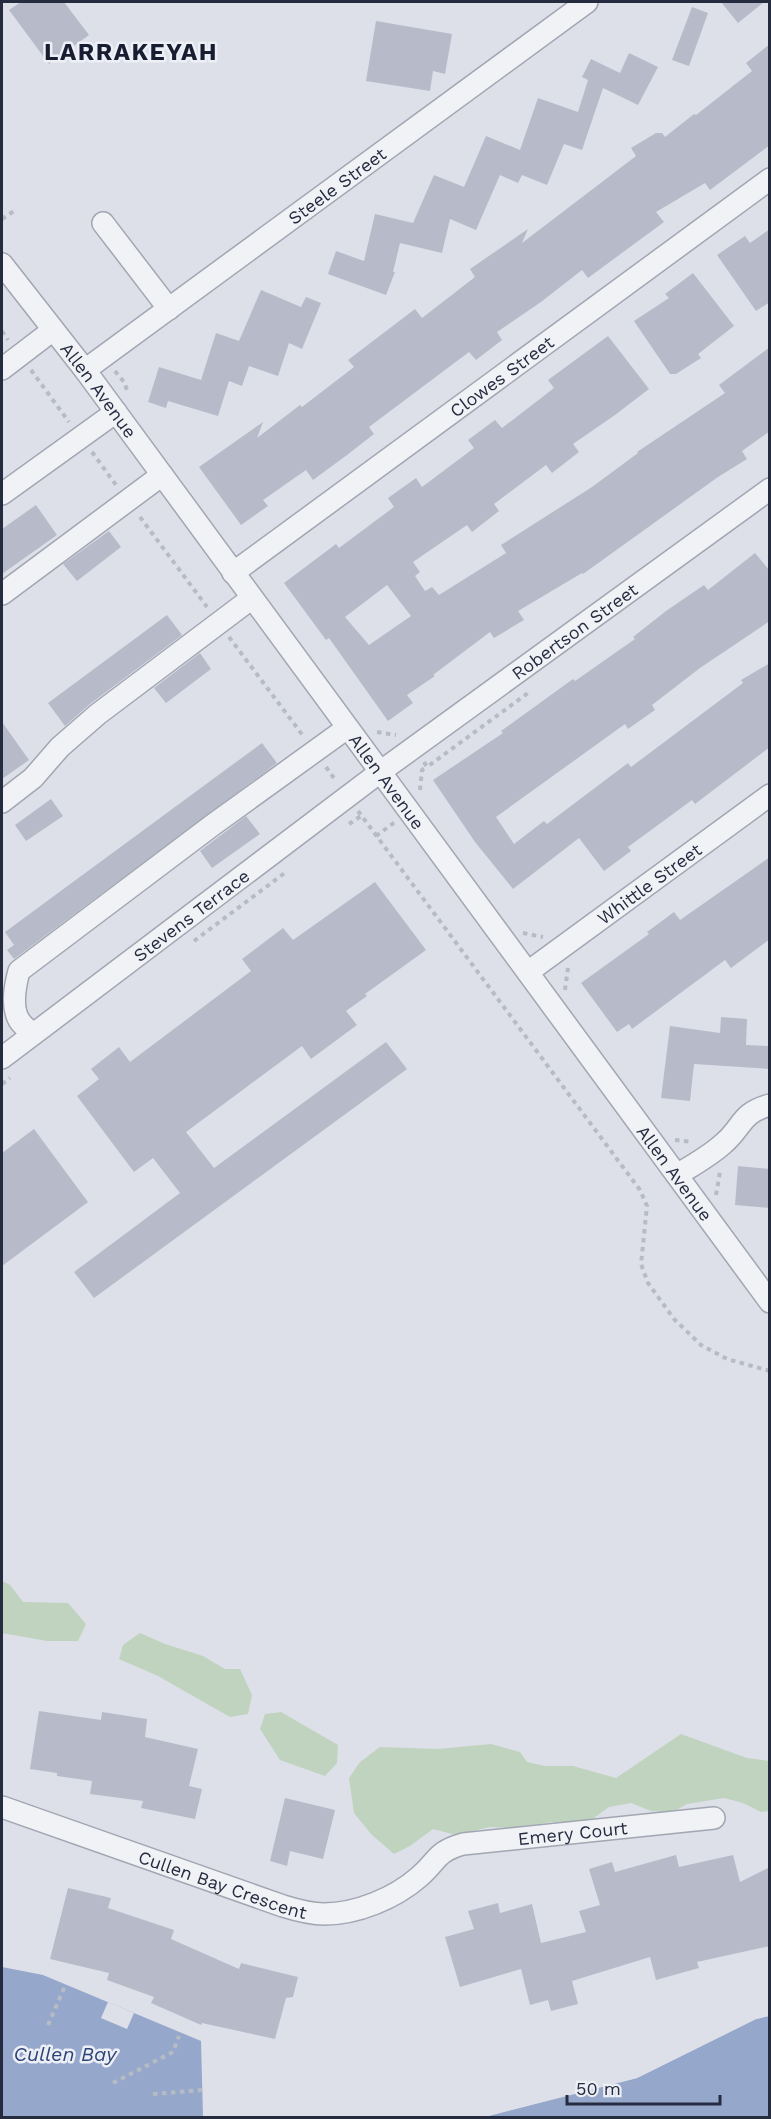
<svg xmlns="http://www.w3.org/2000/svg" width="771" height="2119" font-family="'Work Sans',sans-serif">
  <rect width="100%" height="100%" fill="#dde0e8"/>
  <g fill="#c0d3be">
    <polygon points="2,1581 10,1585 23,1602 68,1603 86,1624 78,1641 47,1641 2,1633"/>
    <polygon points="140,1633 165,1644 203,1656 225,1669 240,1669 252,1695 248,1714 230,1717 158,1676 119,1659 123,1645"/>
    <polygon points="281,1712 338,1745 337,1763 325,1776 280,1760 260,1729 265,1714"/>
    <polygon points="681,1734 747,1758 769,1761 769,1811 761,1812 743,1803 724,1798 687,1804 671,1813 651,1811 631,1803 609,1807 586,1824 551,1822 516,1828 490,1827 456,1835 433,1829 410,1846 394,1854 371,1834 354,1813 349,1778 360,1762 380,1747 438,1749 491,1744 520,1752 527,1762 545,1766 573,1766 616,1778"/>
  </g>
  <g fill="#95a8cc">
    <polygon points="2,1967 43,1975 201,2041 203,2117 2,2117"/>
    <polygon points="769,2016 769,2117 481,2118 637,2078 756,2019"/>
  </g>
  <g fill="#dde0e8">
    <polygon points="108,2002 134,2013 127,2029 101,2018"/>
    <polygon points="770,2013 769,2016 756,2019 637,2078 478,2118 480,2115 636,2075 755,2016"/>
  </g>
  <g fill="#b7bbc9" fill-rule="evenodd">
    <polygon points="21,2 64,2 89,35 49,64 9,10"/>
    <polygon points="721,2 764,2 738,23"/>
    <polygon points="692,7 708,13 689,66 672,60"/>
    <polygon points="376,21 452,34 445,74 433,71 430,91 366,81"/>
    <polygon points="770,44 770,145 710,190 705,183 656,212 664,222 588,278 582,270 541,302 497,332 502,340 476,360 469,352 369,427 374,434 347,455 313,480 306,470 263,500 268,506 241,525 199,467 263,422 257,438 300,405 302,407 354,367 348,360 415,309 422,318 475,277 470,269 528,229 522,243 636,156 631,148 656,133 662,133 665,137 694,114 696,115 752,71 746,63"/>
    <polygon points="629,53 658,67 638,105 603,88 582,150 564,144 547,185 522,175 518,183 500,175 476,230 450,219 442,253 400,243 393,272 395,272 386,295 328,274 336,251 364,261 375,214 413,223 434,175 464,187 486,136 520,150 538,98 578,112 588,80 582,77 591,59 620,73"/>
    <polygon points="770,229 770,302 756,311 717,255 745,236 750,243"/>
    <polygon points="693,273 734,326 698,354 701,358 676,374 670,374 634,321 669,298 665,294"/>
    <polygon points="261,290 301,307 306,297 321,303 302,349 289,343 278,376 249,366 242,386 229,381 218,416 168,401 166,408 148,402 159,367 201,380 216,333 239,341"/>
    <path d="M608,336l41,53 -34,26 -42,29 6,8 -27,21 -6,-8 -52,39 5,7 -27,21 -5,-7 -54,37 7,10 -5,4 10,15 7,-4 7,8 67,-42 -5,-8 91,-58 46,-34 -1,-1 88,-59 -6,-8 51,-38v84l-28,20 5,8 -29,18 -135,97 -1,-1 -64,38 6,9 -30,18 -4,-6 -57,43 2,1 -28,19 6,8 -25,18 -59,-83 -3,2 -42,-57 52,-39 3,4 55,-41 -6,-9 28,-20 6,9 52,-39 -6,-8 27,-20 7,8 52,-40 -6,-8zM387,585l24,31 -42,29 -24,-28z"/>
    <polygon points="36,505 57,535 2,574 2,529"/>
    <polygon points="109,531 121,547 77,581 63,564"/>
    <polygon points="755,553 770,571 770,621 700,668 652,705 655,710 628,729 625,724 496,817 514,844 544,821 547,824 628,763 631,767 743,683 741,680 770,663 770,747 695,804 692,800 628,847 631,851 604,871 579,838 513,889 475,842 433,780 503,733 501,731 573,679 575,681 635,639 633,637 666,611 704,585 708,590"/>
    <polygon points="167,615 182,635 90,704 65,726 48,703"/>
    <polygon points="200,653 211,669 166,703 154,688"/>
    <polygon points="2,722 29,760 2,779"/>
    <polygon points="262,743 277,763 14,959 7,950 14,945 5,932"/>
    <polygon points="51,799 63,816 26,841 15,825"/>
    <polygon points="246,816 260,834 212,868 200,851"/>
    <polygon points="770,857 770,939 731,968 725,960 632,1029 629,1024 617,1032 581,983 649,934 647,932 674,912 680,920"/>
    <polygon points="375,882 426,950 365,994 367,996 346,1011 357,1025 311,1059 302,1046 186,1132 214,1168 386,1042 407,1069 94,1298 74,1272 180,1193 153,1158 134,1172 77,1096 99,1079 91,1069 119,1047 130,1062 251,971 242,959 283,928 293,940"/>
    <polygon points="721,1017 747,1019 746,1045 770,1046 770,1069 694,1064 690,1101 661,1098 670,1026 720,1033"/>
    <polygon points="34,1129 88,1202 2,1266 2,1153"/>
    <polygon points="738,1166 770,1169 770,1208 735,1205"/>
    <polygon points="39,1711 101,1720 102,1712 147,1719 145,1737 198,1749 189,1786 202,1789 195,1819 141,1808 143,1801 90,1794 92,1781 57,1776 57,1773 30,1769"/>
    <polygon points="285,1798 335,1810 323,1859 290,1851 287,1866 270,1861"/>
    <polygon points="676,1855 679,1867 733,1855 740,1882 770,1867 770,1946 697,1962 699,1968 656,1980 650,1957 572,1981 578,2004 551,2011 548,2000 530,2005 521,1969 460,1987 445,1937 474,1929 468,1911 498,1903 500,1913 532,1904 541,1943 586,1932 579,1911 600,1905 589,1869 612,1862 615,1872"/>
    <polygon points="68,1888 111,1898 108,1908 174,1930 171,1939 239,1969 241,1963 298,1977 293,1997 286,1998 275,2039 202,2023 201,2025 151,2003 154,1997 107,1980 109,1973 50,1959"/>
  </g>
  <g fill="none" stroke-linecap="round" stroke-linejoin="round">
    <defs>
      <g id="minor">
        <polyline points="103,223 169,309"/>
        <path id="s1" d="M2,264l83,106 685,932"/>
        <polyline points="2,369 53,330"/>
        <path id="s2" d="M85,370l502,-368"/>
        <polyline points="2,494 116,412"/>
        <path id="s3" d="M233,573l537,-394"/>
        <polyline points="2,594 162,475"/>
        <polyline points="2,802 33,778 60,747 98,714 252,598"/>
        <path id="s4" d="M528,972l242,-177"/>
        <path d="M33,1034c-5,-4 -11,-9 -14,-14 -8,-14 -4,-34 0,-49l195,-147 133,-96"/>
        <path id="s5" d="M2,1058l378,-286 390,-283"/>
        <path d="M677,1175c16,-10 33,-19 47,-32 19,-16 16,-30 46,-38"/>
        <path id="s6" d="M2,1807l281,99c13,4 27,8 41,8 33,0 71,-16 95,-37 19,-16 16,-25 44,-33l251,-26"/>
      </g>
    </defs>
    <use href="#minor" stroke="#a2a6b2" stroke-width="24"/>
    <g stroke="#b7bbc3" stroke-width="4" stroke-dasharray="4.5 4.5" stroke-linecap="butt">
      <polyline points="2,219 14,211"/>
      <polyline points="2,331 8,340"/>
      <polyline points="31,370 69,422"/>
      <polyline points="115,371 124,382 127,390"/>
      <polyline points="92,452 116,485"/>
      <polyline points="140,517 207,607"/>
      <polyline points="229,637 304,737"/>
      <polyline points="377,732 396,735"/>
      <polyline points="424,762 427,767 528,693"/>
      <polyline points="326,767 336,781"/>
      <polyline points="420,790 422,770 427,767"/>
      <polyline points="358,811 640,1190 647,1206 641,1264 648,1283 674,1319 701,1345 727,1359 770,1371"/>
      <polyline points="349,824 361,816"/>
      <polyline points="376,836 395,822"/>
      <polyline points="523,933 543,937"/>
      <polyline points="194,941 286,872"/>
      <polyline points="565,990 568,968"/>
      <polyline points="2,1084 10,1078"/>
      <polyline points="675,1140 692,1142"/>
      <polyline points="716,1195 720,1172"/>
      <polyline points="48,2025 66,1984"/>
      <polyline points="113,2083 173,2052 179,2036"/>
      <polyline points="153,2094 202,2090"/>
    </g>
    <use href="#minor" stroke="#f0f2f6" stroke-width="21"/>
  </g>
  <g text-anchor="middle" dominant-baseline="central" stroke-width="5" stroke-linejoin="round" paint-order="stroke">
    <g font-size="18" fill="#262c40" stroke="#edeff6">
      <text stroke="none"><textPath href="#s2" startOffset="312">Steele Street</textPath></text>
      <text stroke="none"><textPath href="#s3" startOffset="333">Clowes Street</textPath></text>
      <text stroke="none"><textPath href="#s1" startOffset="159">Allen Avenue</textPath></text>
      <text stroke="none"><textPath href="#s5" startOffset="714">Robertson Street</textPath></text>
      <text stroke="none"><textPath href="#s1" startOffset="645">Allen Avenue</textPath></text>
      <text stroke="none"><textPath href="#s4" startOffset="150">Whittle Street</textPath></text>
      <text stroke="none"><textPath href="#s5" startOffset="237">Stevens Terrace</textPath></text>
      <text stroke="none"><textPath href="#s1" startOffset="1131">Allen Avenue</textPath></text>
      <text stroke="none"><textPath href="#s6" startOffset="610">Emery Court</textPath></text>
      <text stroke="none"><textPath href="#s6" startOffset="234">Cullen Bay Crescent</textPath></text>
    </g>
    <g font-size="20" font-style="italic" fill="#2d4477" stroke="#edeff6">
      <text x="65" y="2054">Cullen Bay</text>
    </g>
    <g font-size="24" font-weight="bold" letter-spacing="1.5" fill="#181d31" stroke="#edeff6">
      <text x="131" y="52">LARRAKEYAH</text>
    </g>
  </g>
  <rect width="771" height="2119" fill="none" stroke="#262c40" stroke-width="6"/>
  <path d="M567 2095v9h153v-9" fill="none" stroke="#262c40" stroke-width="3"/>
  <text x="576" y="2095" font-size="18" fill="#262c40" stroke="#edeff6" stroke-width="4.5" paint-order="stroke">50 m</text>
</svg>
